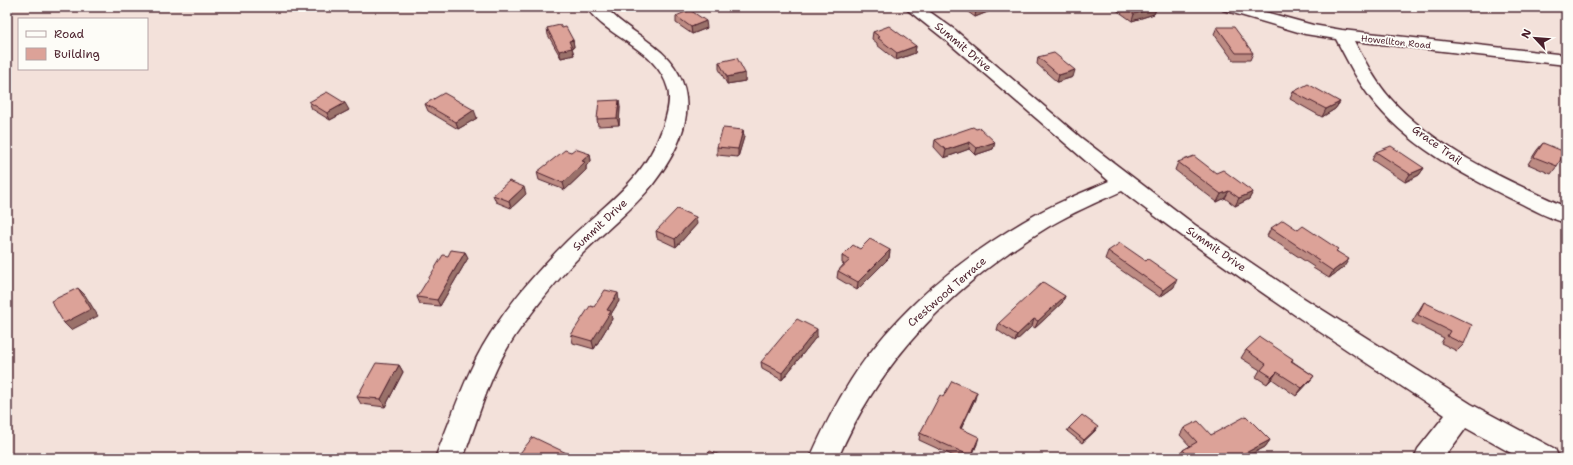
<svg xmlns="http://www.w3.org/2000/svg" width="1573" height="465" font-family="'Shantell Sans',sans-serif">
  <rect width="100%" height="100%" fill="#f3e1da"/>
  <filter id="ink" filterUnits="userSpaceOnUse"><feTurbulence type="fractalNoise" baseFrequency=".025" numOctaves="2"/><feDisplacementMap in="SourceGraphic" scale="8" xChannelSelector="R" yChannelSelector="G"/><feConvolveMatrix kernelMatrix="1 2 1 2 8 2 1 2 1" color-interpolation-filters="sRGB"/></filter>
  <g filter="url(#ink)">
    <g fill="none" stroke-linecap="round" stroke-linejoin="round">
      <defs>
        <g id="minor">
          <path d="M586,7c5,0 14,-2 18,1 5,2 11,9 16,13 11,9 23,16 34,25 52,40 34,93 -1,138 -20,25 -46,45 -69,68 -25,25 -48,54 -69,84 -25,36 -36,81 -52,122h-28c19,-45 33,-94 62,-134 20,-30 45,-58 70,-83 39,-38 77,-60 96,-114 4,-12 8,-26 5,-38 -11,-41 -60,-50 -82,-82z"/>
          <path d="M904,7h19l32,23 125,107 115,88 104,70 172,109 84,45 4,9h-39l-54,-30 -22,30h-30l4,-9 27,-34c-110,-73 -219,-144 -323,-224 -25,11 -50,22 -74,36 -93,56 -167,131 -210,231h-28c12,-27 25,-53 41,-78 44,-69 113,-125 184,-165 23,-13 49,-23 74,-34l-166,-143z"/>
          <path d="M1221,7h26l66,18 29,5 224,25v10l-212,-24c11,20 21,40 36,57 44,50 116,82 176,109v16c-15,-4 -30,-12 -44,-19 -51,-25 -108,-54 -145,-98 -17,-20 -29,-44 -41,-67l-31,-5 -82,-24z"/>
        </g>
      </defs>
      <use href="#minor" stroke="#4a1f2b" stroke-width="3"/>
      <use href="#minor" fill="#fdfcf7" fill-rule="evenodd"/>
    </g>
    <g fill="#bd8b83" stroke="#4a1f2b">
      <polygon points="961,7 991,7 990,11 975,17"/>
      <polygon points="1116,7 1157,7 1154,14 1132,21 1115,9"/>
      <polygon points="676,16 707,28 692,34 676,23"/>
      <polygon points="1217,27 1253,53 1250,60 1233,60 1214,34"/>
      <polygon points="547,28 562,28 573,40 574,47 572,48 574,55 561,58 548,35"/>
      <polygon points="873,32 916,46 915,53 896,60 877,45 877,43 872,39"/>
      <polygon points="1038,57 1073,77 1057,82 1037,64"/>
      <polygon points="719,62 745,73 745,81 727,84 719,69"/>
      <polygon points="1293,92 1340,102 1335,109 1322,117 1290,99"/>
      <polygon points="309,102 349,110 330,120 312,109"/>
      <polygon points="425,104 477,118 458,129 428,111"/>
      <polygon points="620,107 619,125 598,126 597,119"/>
      <polygon points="976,129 995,142 993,149 975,155 969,149 944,158 934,147 935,140"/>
      <polygon points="743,130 744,137 738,157 717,155 717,147"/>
      <polygon points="1543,143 1557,166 1551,174 1528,164 1537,150"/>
      <polygon points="571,152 590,154 591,161 586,166 586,170 565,190 539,180 537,172"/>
      <polygon points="1376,152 1424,168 1419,175 1405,182 1372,160"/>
      <polygon points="1178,162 1216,173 1253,192 1249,199 1235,206 1225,198 1217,202 1175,170"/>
      <polygon points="526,194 511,208 496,202 493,195"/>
      <polygon points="697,224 676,247 657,238 656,231"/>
      <polygon points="1271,228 1298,230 1337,251 1344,267 1329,278 1313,268 1314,267 1267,236"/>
      <polygon points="890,250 889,258 857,290 837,278 838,271 844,264 842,263 842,256"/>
      <polygon points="1108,251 1146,261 1174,287 1160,297 1105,259"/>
      <polygon points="465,252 468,258 440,306 420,304 417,297 448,256"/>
      <polygon points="1065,296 1062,303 1035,328 1032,326 1015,342 997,330 999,323"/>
      <polygon points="619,301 611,314 612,319 594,349 573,343 571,335 594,307"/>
      <polygon points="1424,302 1464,344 1457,351 1441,343 1444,338 1412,322 1419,310"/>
      <polygon points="817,336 782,380 762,369 761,362"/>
      <polygon points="1246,350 1293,359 1292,361 1314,376 1308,383 1296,396 1272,379 1267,384 1256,377 1260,370 1241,358"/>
      <polygon points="399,365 403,372 385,407 361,404 357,397"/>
      <polygon points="943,397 975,399 961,429 977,444 971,458 958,458 919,440 920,433"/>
      <polygon points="1566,403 1566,413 1563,412"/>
      <polygon points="1069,428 1096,430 1082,443 1067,431"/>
      <polygon points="1184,428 1211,435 1270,440 1265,447 1244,458 1180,458 1178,457 1183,450 1190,446 1180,435"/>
    </g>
    <g fill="#9a716a" stroke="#4a1f2b">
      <polygon points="984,7 991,7 990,11 975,17 976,10"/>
      <polygon points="1157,7 1154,14 1132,21 1134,14"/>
      <polygon points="706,21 707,28 692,34 691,27"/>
      <polygon points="573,40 574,47 572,48 574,55 561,58 559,51 569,41"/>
      <polygon points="916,46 915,53 896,60 897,53"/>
      <polygon points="1075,70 1073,77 1057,82 1059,75"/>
      <polygon points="745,73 745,81 727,84 727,77"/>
      <polygon points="619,100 620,107 619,125 617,118"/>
      <polygon points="1340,102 1335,109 1322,117 1326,109"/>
      <polygon points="345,103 349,110 330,120 327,113"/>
      <polygon points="474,110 477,118 458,129 456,122"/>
      <polygon points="743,130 744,137 738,157 738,149"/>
      <polygon points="970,142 969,149 944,158 946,150"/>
      <polygon points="995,142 993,149 975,155 977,148"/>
      <polygon points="590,154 591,161 586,166 586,170 565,190 563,183 582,161"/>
      <polygon points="1424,168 1419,175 1405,182 1410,174"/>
      <polygon points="524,187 526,194 511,208 509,201"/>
      <polygon points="1229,191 1225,198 1217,202 1221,194"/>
      <polygon points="1253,192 1249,199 1235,206 1239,198"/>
      <polygon points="696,217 697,224 676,247 675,239"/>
      <polygon points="890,250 889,258 857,290 858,282"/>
      <polygon points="465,252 468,258 440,306 437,300"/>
      <polygon points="1349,259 1344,267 1329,278 1333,271"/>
      <polygon points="1177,279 1174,287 1160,297 1163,290"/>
      <polygon points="78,288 85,295 98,316 71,330 64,323"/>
      <polygon points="618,293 619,301 611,314 612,319 594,349 592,341 607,310"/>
      <polygon points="1065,296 1062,303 1035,328 1038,321"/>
      <polygon points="1034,319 1032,326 1015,342 1017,335"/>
      <polygon points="817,329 817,336 782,380 782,373"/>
      <polygon points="399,365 403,372 385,407 381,399"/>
      <polygon points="1277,372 1272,379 1267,384 1272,377"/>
      <polygon points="1314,376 1308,383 1296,396 1302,388"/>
      <polygon points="977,392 975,399 958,435 960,428"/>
      <polygon points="1098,427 1096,430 1082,443 1084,440"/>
      <polygon points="979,437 977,444 971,458 970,458"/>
      <polygon points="1270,440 1265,447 1244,458 1236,458"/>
    </g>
    <g fill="#dca298" stroke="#4a1f2b">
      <polygon points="972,7 984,7 976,10"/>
      <polygon points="1124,7 1157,7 1134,14"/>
      <polygon points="690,10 706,21 691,27 676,16"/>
      <polygon points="560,25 562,28 566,27 573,40 569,41 572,48 559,51 547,28"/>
      <polygon points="889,26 916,46 897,53 878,38 880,37 873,32"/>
      <polygon points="1217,27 1234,27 1253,53 1236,53"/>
      <polygon points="1054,53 1075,70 1059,75 1038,57"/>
      <polygon points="737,58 745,73 727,77 719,62"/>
      <polygon points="1308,84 1340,102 1326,109 1293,92"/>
      <polygon points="327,92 345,103 327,113 309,102"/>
      <polygon points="444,93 474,110 456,122 425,104"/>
      <polygon points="619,100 617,118 597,119 599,101"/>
      <polygon points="973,127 976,129 980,128 995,142 977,148 970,142 946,150 935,140"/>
      <polygon points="723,128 743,130 738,149 717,147"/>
      <polygon points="1543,143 1565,152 1557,166 1534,157"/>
      <polygon points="1391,146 1424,168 1410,174 1376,152"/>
      <polygon points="575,149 590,154 582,161 585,162 563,183 537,172 565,150 571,152"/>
      <polygon points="1194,156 1216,173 1223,170 1253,192 1239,198 1229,191 1221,194 1178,162"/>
      <polygon points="509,181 524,187 509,201 493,195"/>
      <polygon points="677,209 696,217 675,239 656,231"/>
      <polygon points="1283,220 1298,230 1303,226 1338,249 1336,251 1349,259 1333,271 1318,261 1319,260 1271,228"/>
      <polygon points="870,239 890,250 858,282 838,271 850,260 842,256 853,245 860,249"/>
      <polygon points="1120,243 1146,261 1148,259 1177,279 1163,290 1108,251"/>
      <polygon points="451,250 465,252 437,300 417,297 443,255 448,256"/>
      <polygon points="1043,282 1065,296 1038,321 1034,319 1017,335 999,323"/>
      <polygon points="78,288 91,309 64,323 51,301"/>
      <polygon points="605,290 618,293 607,310 611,311 592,341 571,335 590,306 594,307"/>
      <polygon points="1424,302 1472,325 1464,344 1447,336 1450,331 1418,315"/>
      <polygon points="797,319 817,329 782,373 761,362"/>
      <polygon points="1260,337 1293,359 1291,361 1314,376 1302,388 1277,372 1272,377 1261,370 1266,364 1246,350"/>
      <polygon points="376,363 399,365 381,399 357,397"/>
      <polygon points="952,381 977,392 960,428 979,437 971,456 920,433 940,395 943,397"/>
      <polygon points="1082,415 1098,427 1084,440 1069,428"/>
      <polygon points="1246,416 1270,440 1236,458 1190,458 1183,450 1197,442 1184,428 1198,421 1211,435"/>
      <polygon points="533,437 577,458 516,458"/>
      <polygon points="710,451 726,458 705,458"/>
    </g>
  </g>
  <g text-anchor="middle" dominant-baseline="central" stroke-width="3.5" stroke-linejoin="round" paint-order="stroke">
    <g font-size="9" fill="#4a1f2b" stroke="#fdfcf7">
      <text transform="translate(1396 42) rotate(6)">Howellton Road</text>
    </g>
    <g font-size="11" fill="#4a1f2b" stroke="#fdfcf7">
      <text transform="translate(963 47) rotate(40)">Summit Drive</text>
      <text transform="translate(1437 145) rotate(36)">Grace Trail</text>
      <text transform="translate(600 225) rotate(-43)">Summit Drive</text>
      <text transform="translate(1216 249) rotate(35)">Summit Drive</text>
      <text transform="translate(947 292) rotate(-41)">Crestwood Terrace</text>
    </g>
  </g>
  <rect width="1573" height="465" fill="none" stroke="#fdfcf7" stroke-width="24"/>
  <rect x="12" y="12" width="1549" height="441" fill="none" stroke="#4a1f2b" stroke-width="1.5" filter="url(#ink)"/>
  <rect x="18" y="18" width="130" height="52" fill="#fdfcf7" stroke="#b5a4a5"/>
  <rect x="26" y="31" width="20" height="6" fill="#fdfcf7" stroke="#b5a4a5"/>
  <text x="54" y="38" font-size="12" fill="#4a1f2b">Road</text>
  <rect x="26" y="48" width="20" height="12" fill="#dca298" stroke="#b5a4a5"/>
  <text x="54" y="58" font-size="12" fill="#4a1f2b">Building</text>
  <g transform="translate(1535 38) rotate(296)" stroke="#fdfcf7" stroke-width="3" paint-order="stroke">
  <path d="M0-3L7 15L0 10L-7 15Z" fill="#4a1f2b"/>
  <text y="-6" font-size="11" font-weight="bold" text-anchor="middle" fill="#4a1f2b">N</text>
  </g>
</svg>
